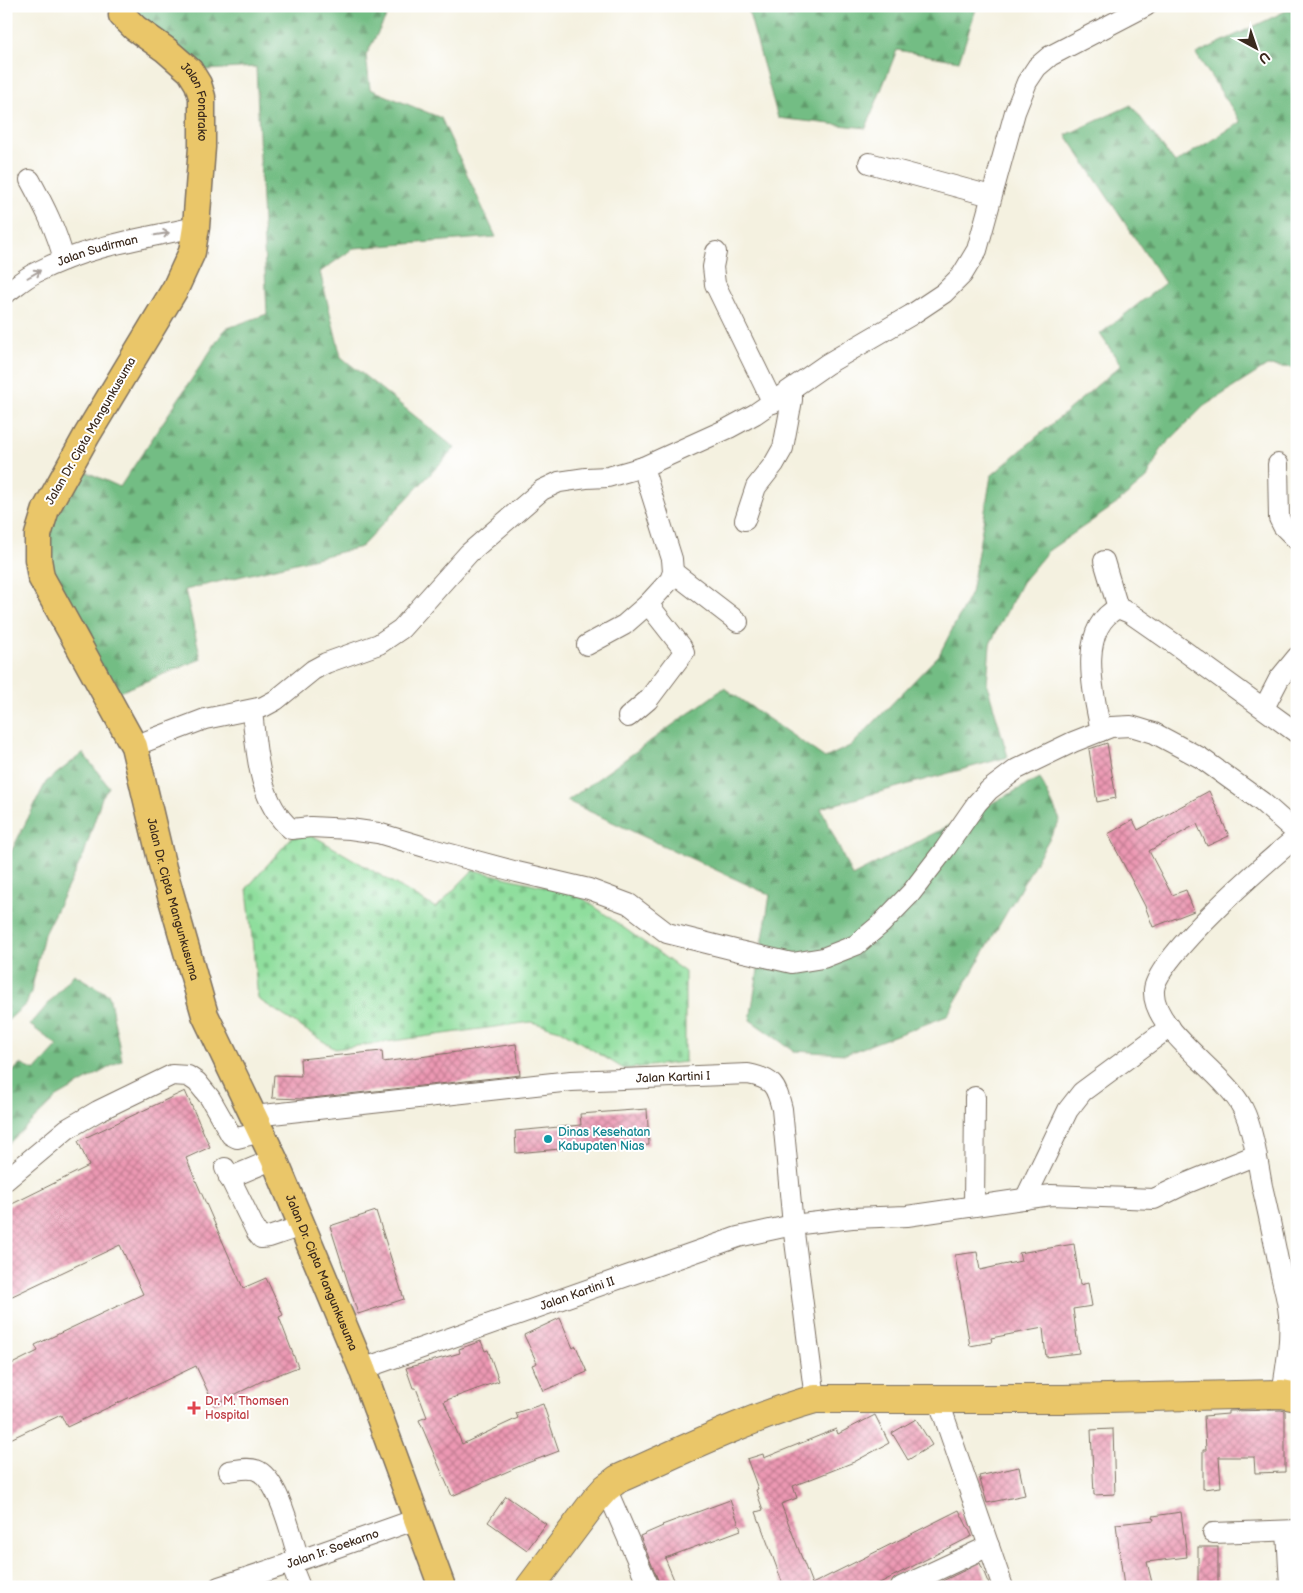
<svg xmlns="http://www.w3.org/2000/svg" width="1303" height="1593" font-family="'Balsamiq Sans',sans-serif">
  <defs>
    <pattern id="forest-firs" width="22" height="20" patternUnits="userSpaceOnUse" patternTransform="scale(1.25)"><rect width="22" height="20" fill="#73bd84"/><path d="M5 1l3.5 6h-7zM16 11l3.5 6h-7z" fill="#609a6b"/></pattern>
    <pattern id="cemetery-stones" width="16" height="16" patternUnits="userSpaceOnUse" patternTransform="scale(1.25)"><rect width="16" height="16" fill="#8fde9d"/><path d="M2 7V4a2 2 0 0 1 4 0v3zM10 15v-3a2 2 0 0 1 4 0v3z" fill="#7cbf87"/></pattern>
    <pattern id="building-cross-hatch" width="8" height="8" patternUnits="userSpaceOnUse" patternTransform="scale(1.25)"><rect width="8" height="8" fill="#ec98b3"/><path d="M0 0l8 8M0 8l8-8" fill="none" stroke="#c07c91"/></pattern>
  </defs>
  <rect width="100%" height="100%" fill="#fff"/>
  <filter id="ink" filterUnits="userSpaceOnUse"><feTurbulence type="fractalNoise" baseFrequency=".02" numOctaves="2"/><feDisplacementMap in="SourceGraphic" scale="10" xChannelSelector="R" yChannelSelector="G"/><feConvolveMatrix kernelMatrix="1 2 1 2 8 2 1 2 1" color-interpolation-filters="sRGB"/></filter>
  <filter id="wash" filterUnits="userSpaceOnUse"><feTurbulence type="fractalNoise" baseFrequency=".0096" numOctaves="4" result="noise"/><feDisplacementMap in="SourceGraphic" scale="20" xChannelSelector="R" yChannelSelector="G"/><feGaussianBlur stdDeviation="1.12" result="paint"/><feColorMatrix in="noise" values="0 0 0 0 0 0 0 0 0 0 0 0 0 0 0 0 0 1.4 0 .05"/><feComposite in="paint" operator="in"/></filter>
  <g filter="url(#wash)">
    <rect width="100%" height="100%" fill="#f4f1e0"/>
    <g fill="url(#forest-firs)" stroke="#577451">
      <polygon points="123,6 399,6 390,10 366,55 370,89 441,118 496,237 354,248 320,272 341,357 455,448 361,547 185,590 201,659 107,697 41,577 46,509 71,465 120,487 225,329 267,314 256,67 190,71"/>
      <polygon points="747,6 977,6 959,61 897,50 866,128 778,118"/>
      <polygon points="1288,10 1297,11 1297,368 1267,366 1204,406 1161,449 1147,478 1115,505 1048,551 1022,582 990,644 987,684 1008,757 821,808 852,876 1040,778 1060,820 947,1016 846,1054 794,1051 750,1020 770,895 567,801 724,688 825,758 852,745 939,655 971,593 991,476 1121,365 1100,334 1165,283 1066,135 1131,105 1175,163 1241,122 1196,54"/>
      <polygon points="83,753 109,787 102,797 84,854 44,934 31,992 26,1004 6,1022 6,862 46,782"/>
      <polygon points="74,974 109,995 122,1060 57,1097 6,1146 6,1079 20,1064 35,1071 58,1046 30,1025"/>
    </g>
    <polygon fill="url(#cemetery-stones)" stroke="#65845e" points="312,835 436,908 473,870 577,894 685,972 685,1062 624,1069 560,1030 531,1022 335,1049 258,999 247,888 292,837"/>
    <g id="blocks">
      <g fill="url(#building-cross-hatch)">
        <polygon points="1107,743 1116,798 1097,802 1089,749"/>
        <polygon points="1209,791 1229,836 1207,846 1197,824 1149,851 1172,895 1186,890 1194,911 1153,927 1145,906 1108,834 1133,820 1138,830"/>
        <polygon points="516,1044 520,1075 303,1099 272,1098 274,1075 301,1076 300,1059 382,1051 383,1062"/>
        <polygon points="185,1091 210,1147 186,1158 243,1288 266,1278 283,1315 279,1317 298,1367 262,1381 214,1405 196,1366 67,1427 61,1415 6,1441 6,1367 38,1351 35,1345 143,1294 120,1245 6,1299 6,1207 89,1166 78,1141"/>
        <polygon points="647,1109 649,1145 583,1149 582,1147 516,1153 515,1131 581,1125 580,1114"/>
        <polygon points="376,1211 404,1299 358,1314 330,1226"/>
        <polygon points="1074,1244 1080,1285 1088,1283 1092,1306 1073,1309 1079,1353 1046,1357 1043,1328 991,1338 992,1342 970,1346 955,1255 977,1252 980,1270 1021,1261 1019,1253"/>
        <polygon points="560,1318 573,1348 576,1346 587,1372 543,1391 532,1365 537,1363 524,1335"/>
        <polygon points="481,1341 485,1351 488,1350 499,1381 444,1401 462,1444 518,1418 516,1413 543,1404 559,1451 522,1465 452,1496 419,1420 427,1417 416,1388 413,1388 406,1368 460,1353 459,1349"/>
        <polygon points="1281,1410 1285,1411 1285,1472 1255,1473 1254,1457 1219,1457 1221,1487 1203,1489 1203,1450 1206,1450 1204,1416 1228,1414 1228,1411"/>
        <polygon points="875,1415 889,1443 854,1462 793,1486 797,1498 781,1504 812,1584 959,1510 972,1536 872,1587 784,1587 756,1512 763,1510 756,1490 758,1489 747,1459 763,1454 764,1458 836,1429 838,1434"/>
        <polygon points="916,1419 932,1445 908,1460 892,1433"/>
        <polygon points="1113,1429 1115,1494 1094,1495 1091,1430"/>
        <polygon points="1019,1467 1025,1495 987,1503 979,1476"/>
        <polygon points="506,1496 546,1524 527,1550 488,1522"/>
        <polygon points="730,1500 741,1530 665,1558 677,1587 661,1587 640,1536 663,1526 662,1525"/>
        <polygon points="1181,1512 1187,1557 1147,1562 1153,1587 1124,1587 1116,1524 1154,1520 1153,1516"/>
        <rect x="1198" y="1547" width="20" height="40"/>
        <polygon points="980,1563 990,1587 930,1587"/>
      </g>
    </g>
  </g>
  <g filter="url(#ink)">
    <use href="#blocks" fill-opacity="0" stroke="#7c7062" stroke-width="1"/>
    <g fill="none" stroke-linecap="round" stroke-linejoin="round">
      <defs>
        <g id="minor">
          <polyline points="869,163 991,196"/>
          <path d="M30,180c14,26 27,51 34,80"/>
          <polyline points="716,252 713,267 715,284 773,403"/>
          <path id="s1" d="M6,293c10,-7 19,-15 29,-20 52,-27 105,-34 161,-46"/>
          <polyline points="1278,464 1279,518 1283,526 1297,540"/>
          <polyline points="745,520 756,487 774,464 783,448 792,400 792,389"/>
          <polyline points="1104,561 1118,608"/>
          <polyline points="673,572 738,622"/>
          <polyline points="587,645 624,625 648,604 670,580 673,572 672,559 643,467"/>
          <polyline points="1264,708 1279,679 1297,657"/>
          <path d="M252,710c4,38 6,92 39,119l20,-2 39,2 28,4 50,15 89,24 72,17 40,15 38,29 72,18 53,12 31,-5 33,-13 25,-21 30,-31 34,-44 32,-46 12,-13 28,-21 56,-27 38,-15 20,-1 23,7 47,25 61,44 35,31"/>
          <polyline points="628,717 648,700 684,652 681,646 648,604"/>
          <path d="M1101,731c-7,-36 -25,-102 17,-123l12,5 46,32 121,88"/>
          <polyline points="134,746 205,719 263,707 276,700 313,670 326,663 379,644 401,629 469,553 542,490 559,482 586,478 608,477 643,467 729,428 755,414 827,364 911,315 944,293 962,275 977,250 1015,112 1027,82 1037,67 1050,56 1146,6"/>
          <path id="s2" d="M254,1116l317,-35 177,-7c25,5 28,11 34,35l11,116 22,174"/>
          <polyline points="225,1168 257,1233 261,1238 269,1237 302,1226"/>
          <polyline points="229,1178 274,1159"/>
          <polyline points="6,1180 67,1129 98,1111 172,1075 188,1076 197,1082 210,1098 231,1135 237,1138 262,1132"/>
          <polyline points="1025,1199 1068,1110 1082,1092 1170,1027"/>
          <polyline points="974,1205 975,1097"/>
          <path id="s3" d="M362,1369l376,-132 55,-12 59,-7 55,-2 144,-21 103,4 33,-16 69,-28"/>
          <path d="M1282,1394c4,-26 9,-52 7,-79 -1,-13 -5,-27 -8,-40 -6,-30 -12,-60 -19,-89 -4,-22 -9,-58 -19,-77 -17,-36 -92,-79 -89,-119 2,-32 114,-130 143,-153"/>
          <polyline points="938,1399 1003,1587"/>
          <path d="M229,1471c8,-1 19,-4 27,-1 23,8 36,68 43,90"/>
          <polyline points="606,1488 649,1587"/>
          <polyline points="1287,1531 1290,1587"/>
          <polyline points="1213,1533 1297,1530"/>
          <polyline points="290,1562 300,1587"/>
          <path id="s4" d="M219,1587l90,-30 108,-38"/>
          <polyline points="901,1587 989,1546"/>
        </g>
        <g id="major">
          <path id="s5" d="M123,6l-1,9 13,13 31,22 24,21 8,13 4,13v50l-6,80 -4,25 -17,37 -88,146 -41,74 -8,26v24l3,18 93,169 29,122 42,147 69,144 88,210 80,218"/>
        </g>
        <path id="highway" d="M530,1587l66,-88 10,-11 12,-9c64,-28 129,-61 197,-80h249l218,-5 15,3"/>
      </defs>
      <use href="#minor" stroke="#7c7062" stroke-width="22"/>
      <use href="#major" stroke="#7c7062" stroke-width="29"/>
      <use href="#highway" stroke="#7c7062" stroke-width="30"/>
      <use href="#minor" stroke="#fff" stroke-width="20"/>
      <use href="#major" stroke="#eac669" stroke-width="26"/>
      <use href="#highway" stroke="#eac669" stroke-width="28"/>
    </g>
    <defs><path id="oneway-shaft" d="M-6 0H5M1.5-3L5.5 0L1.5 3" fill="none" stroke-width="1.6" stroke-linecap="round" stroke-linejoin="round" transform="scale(1.25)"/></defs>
    <g stroke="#a79f9a">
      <use href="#oneway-shaft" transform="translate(162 234) rotate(-10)"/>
      <use href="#oneway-shaft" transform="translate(34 274) rotate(-30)"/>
    </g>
  </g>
  <circle fill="#0f9aa8" stroke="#fff" stroke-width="2" cx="548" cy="1139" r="5"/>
  <path fill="#e0444e" stroke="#fff" stroke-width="2" d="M191.5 1400.5h5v5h5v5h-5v5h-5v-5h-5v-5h5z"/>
  <g text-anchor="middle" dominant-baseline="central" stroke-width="4" stroke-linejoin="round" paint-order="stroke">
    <g font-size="12" fill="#3b2a1e" stroke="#fff">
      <text stroke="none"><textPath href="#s5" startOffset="129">Jalan Fondrako</textPath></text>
      <text stroke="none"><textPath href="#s1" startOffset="102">Jalan Sudirman</textPath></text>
      <text transform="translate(91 431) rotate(-60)">Jalan Dr. Cipta Mangunkusuma</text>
      <text stroke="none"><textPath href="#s5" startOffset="998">Jalan Dr. Cipta Mangunkusuma</textPath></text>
      <text stroke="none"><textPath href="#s2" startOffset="421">Jalan Kartini I</textPath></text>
      <text stroke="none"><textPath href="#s5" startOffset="1401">Jalan Dr. Cipta Mangunkusuma</textPath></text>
      <text stroke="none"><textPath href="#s3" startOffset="228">Jalan Kartini II</textPath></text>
      <text stroke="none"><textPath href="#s4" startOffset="120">Jalan Ir. Soekarno</textPath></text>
    </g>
    <g font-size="12" fill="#0d838f" stroke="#fff" text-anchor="start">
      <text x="558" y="1132">Dinas Kesehatan<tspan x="558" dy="14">Kabupaten Nias</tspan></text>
    </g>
    <g font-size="12" fill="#be3a42" stroke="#fff" text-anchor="start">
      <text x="205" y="1401">Dr. M. Thomsen<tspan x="205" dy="14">Hospital</tspan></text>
    </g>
  </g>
  <rect width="1303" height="1593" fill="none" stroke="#fff" stroke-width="25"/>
  <g transform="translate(1256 48) rotate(140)" stroke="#ffffff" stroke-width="4" paint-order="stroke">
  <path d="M0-4L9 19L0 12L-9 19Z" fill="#3b2a1e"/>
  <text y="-8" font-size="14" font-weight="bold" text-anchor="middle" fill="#3b2a1e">U</text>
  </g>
</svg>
